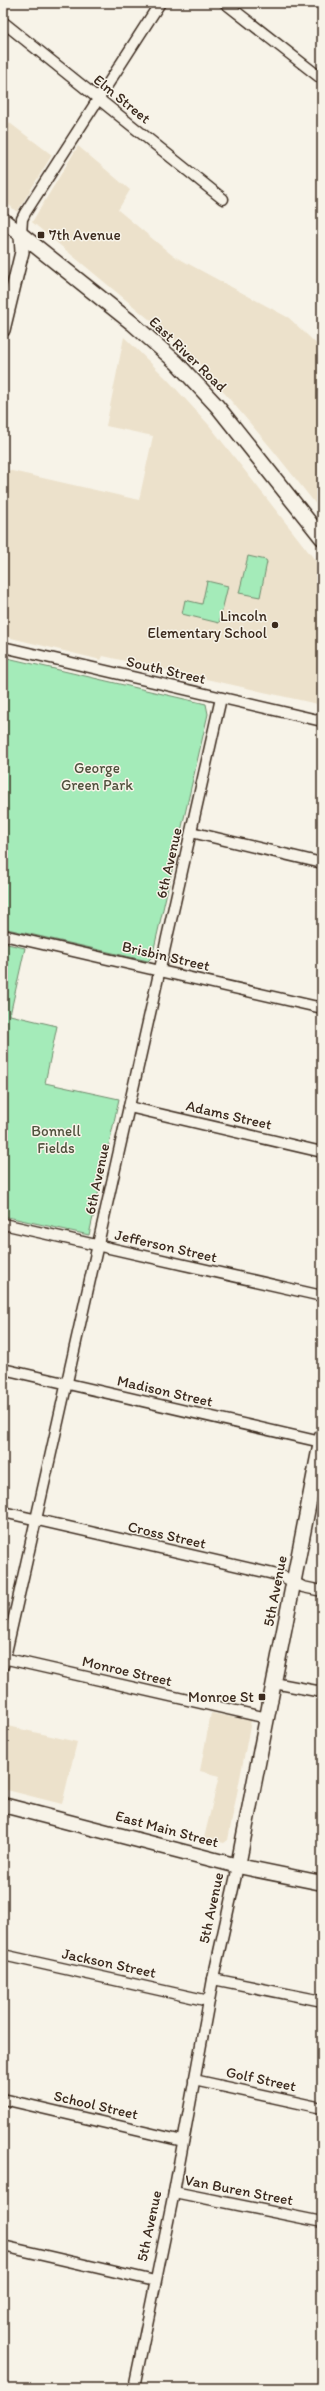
<svg xmlns="http://www.w3.org/2000/svg" width="325" height="2391" font-family="Itim,sans-serif">
  <rect width="100%" height="100%" fill="#f7f3e8"/>
  <filter id="ink" filterUnits="userSpaceOnUse"><feTurbulence type="fractalNoise" baseFrequency=".025" numOctaves="2"/><feDisplacementMap in="SourceGraphic" scale="8" xChannelSelector="R" yChannelSelector="G"/><feConvolveMatrix kernelMatrix="1 2 1 2 8 2 1 2 1" color-interpolation-filters="sRGB"/></filter>
  <g filter="url(#ink)">
    <g fill="#ece1cb">
      <polygon points="3,118 52,155 17,212 3,200"/>
      <polygon points="78,146 130,190 118,210 172,255 289,318 322,349 322,512 272,449 203,368 173,339 32,222"/>
      <polygon points="124,337 167,379 209,425 322,569 322,705 103,656 101,660 3,636 3,469 139,500 153,436 106,426"/>
      <polygon points="211,1713 251,1721 228,1840 224,1843 204,1838 219,1776 200,1771"/>
      <polygon points="3,1725 77,1742 62,1804 3,1789"/>
    </g>
    <g fill="#a4ebb9" stroke="#708a6c">
      <polygon points="248,556 266,560 267,562 260,597 239,593"/>
      <polygon points="207,581 228,586 219,623 182,614 185,600 202,604"/>
      <polygon points="3,657 206,704 208,714 152,957 148,961 3,928"/>
      <polygon points="3,943 25,948 10,1015 57,1026 45,1083 119,1099 89,1235 3,1216"/>
    </g>
    <g fill="none" stroke-linecap="round" stroke-linejoin="round">
      <defs>
        <g id="minor">
          <polyline points="225,3 322,79"/>
          <polyline points="3,22 223,199"/>
          <polyline points="21,235 22,219 25,213 160,3"/>
          <polyline points="3,647 322,721"/>
          <polyline points="191,832 322,863"/>
          <polyline points="3,935 322,1008"/>
          <polyline points="129,1107 322,1152"/>
          <polyline points="3,1224 322,1296"/>
          <polyline points="3,1369 321,1442"/>
          <polyline points="312,1491 322,1493"/>
          <polyline points="3,1512 282,1576 303,1587 322,1591"/>
          <polyline points="3,1658 267,1718"/>
          <polyline points="3,1666 221,698"/>
          <polyline points="274,1683 322,1692"/>
          <polyline points="3,1955 209,2001"/>
          <polyline points="213,1979 322,2001"/>
          <polyline points="194,2080 322,2108"/>
          <polyline points="3,2099 183,2141"/>
          <polyline points="174,2192 322,2222"/>
          <polyline points="3,2246 155,2281"/>
          <polyline points="134,2388 174,2192 213,1979 238,1866"/>
        </g>
        <polyline id="tertiary" points="3,330 22,252 21,235"/>
        <g id="secondary">
          <polyline points="3,220 132,323 177,363 217,406 322,538"/>
          <polyline points="3,1805 238,1866 322,1883"/>
          <polyline points="238,1866 322,1436"/>
        </g>
      </defs>
      <use href="#minor" stroke="#3b2a1e" stroke-width="13"/>
      <use href="#tertiary" stroke="#3b2a1e" stroke-width="16"/>
      <use href="#secondary" stroke="#3b2a1e" stroke-width="17"/>
      <use href="#minor" stroke="#f7f3e8" stroke-width="10"/>
      <use href="#tertiary" stroke="#f7f3e8" stroke-width="13"/>
      <use href="#secondary" stroke="#f7f3e8" stroke-width="14"/>
    </g>
  </g>
  <g fill="#3b2a1e" stroke="#f7f3e8" stroke-width="1.5">
    <rect x="37" y="231" width="8" height="8" rx="2"/>
    <circle cx="275" cy="625" r="4"/>
    <rect x="258" y="1693" width="8" height="8" rx="2"/>
  </g>
  <g text-anchor="middle" dominant-baseline="central" stroke-width="3" stroke-linejoin="round" paint-order="stroke">
    <g font-size="15" fill="#3b2a1e" stroke="#f7f3e8">
      <text transform="translate(122 99) rotate(39)">Elm Street</text>
      <text transform="translate(188 354) rotate(44)">East River Road</text>
      <text transform="translate(166 670) rotate(13)">South Street</text>
      <text transform="translate(169 863) rotate(-77)">6th Avenue</text>
      <text transform="translate(166 956) rotate(13)">Brisbin Street</text>
      <text transform="translate(229 1115) rotate(13)">Adams Street</text>
      <text transform="translate(97 1179) rotate(-78)">6th Avenue</text>
      <text transform="translate(166 1246) rotate(13)">Jefferson Street</text>
      <text transform="translate(165 1391) rotate(13)">Madison Street</text>
      <text transform="translate(167 1535) rotate(13)">Cross Street</text>
      <text transform="translate(275 1591) rotate(-79)">5th Avenue</text>
      <text transform="translate(127 1671) rotate(13)">Monroe Street</text>
      <text transform="translate(167 1829) rotate(15)">East Main Street</text>
      <text transform="translate(211 1908) rotate(-78)">5th Avenue</text>
      <text transform="translate(109 1963) rotate(12)">Jackson Street</text>
      <text transform="translate(261 2079) rotate(12)">Golf Street</text>
      <text transform="translate(96 2105) rotate(13)">School Street</text>
      <text transform="translate(239 2190) rotate(11)">Van Buren Street</text>
      <text transform="translate(149 2226) rotate(-78)">5th Avenue</text>
    </g>
    <g font-size="15" fill="#3b2a1e" stroke="#f7f3e8" text-anchor="end">
      <text x="49" y="235" text-anchor="start">7th Avenue</text>
      <text x="267" y="616">Lincoln<tspan x="267" dy="17">Elementary School</tspan></text>
      <text x="254" y="1697">Monroe St</text>
    </g>
    <g font-size="15" fill="#50513d" stroke="#f7f3e8">
      <text x="97" y="768">George<tspan x="97" dy="17">Green Park</tspan></text>
      <text x="56" y="1131">Bonnell<tspan x="56" dy="17">Fields</tspan></text>
    </g>
  </g>
  <rect width="325" height="2391" fill="none" stroke="#f7f3e8" stroke-width="16"/>
  <rect x="8" y="8" width="309" height="2375" fill="none" stroke="#3b2a1e" stroke-width="1.5" filter="url(#ink)"/>
</svg>
